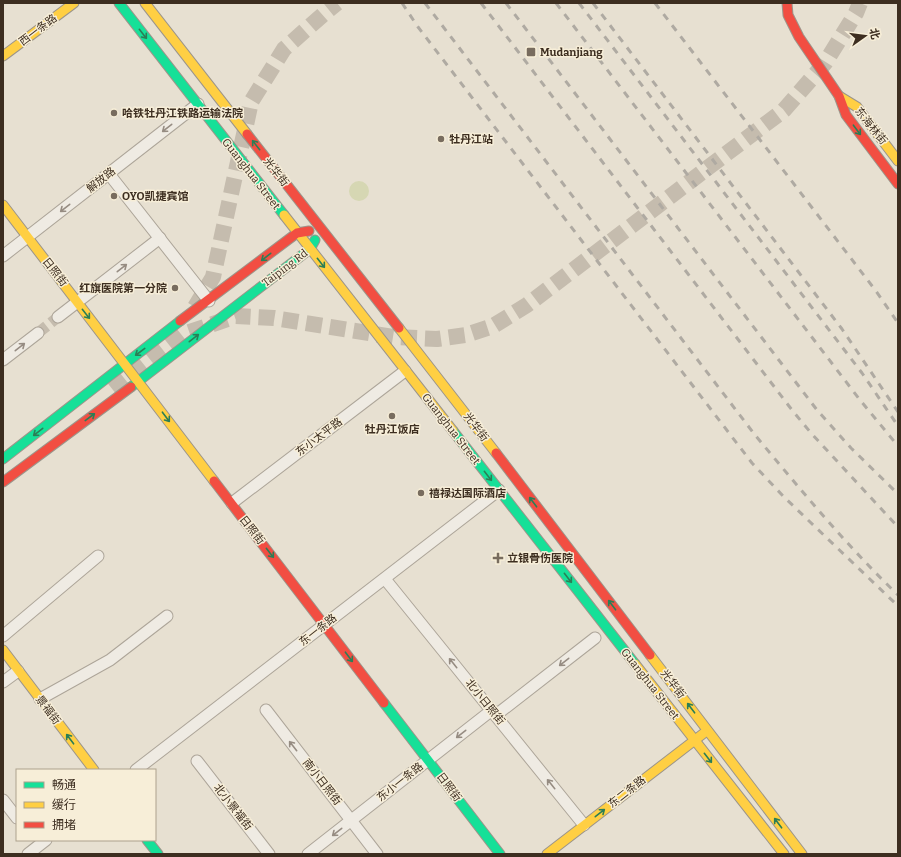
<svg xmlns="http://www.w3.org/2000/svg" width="901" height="857" font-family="Bitter,'Noto Sans SC',serif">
  <rect width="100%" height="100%" fill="#e7e0d1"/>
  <circle fill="#d6d7b3" cx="359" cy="191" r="10"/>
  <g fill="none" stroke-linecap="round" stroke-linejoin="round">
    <polyline stroke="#c5bcae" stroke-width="11" stroke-dasharray="11 5.5" stroke-linecap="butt" points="38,333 58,317"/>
    <g stroke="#c5bcae" stroke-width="16" stroke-dasharray="16 8" stroke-linecap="butt">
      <polyline points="195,307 213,277 251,102 284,49 326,12 337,3"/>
      <polyline points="113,390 184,334 236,316 274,318 393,337 437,339 466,335 493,326 527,305 784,110 825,63 856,13 860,3"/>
    </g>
    <defs>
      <g id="street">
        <polyline points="109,174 209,301"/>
        <polyline points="3,256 198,104"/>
        <polyline points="58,317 160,238"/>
        <polyline points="3,360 38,333"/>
        <polyline points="232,503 405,371"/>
        <polyline points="385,579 584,825"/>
        <polyline points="3,636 98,556"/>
        <polyline points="3,682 18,671"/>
        <polyline points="40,699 110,660 167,616"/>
        <polyline points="266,710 377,854"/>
        <polyline points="496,715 595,638"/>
        <polyline points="197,761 269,854"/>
        <polyline points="136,770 499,490"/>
        <polyline points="3,800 17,818"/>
        <polyline points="28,854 46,840"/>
        <polyline points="308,854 492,710"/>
      </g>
      <g id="fast">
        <polyline points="119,3 284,215"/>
        <polyline points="131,387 310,249 315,240"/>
        <polyline points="453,431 635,664"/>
        <polyline points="3,459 180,321"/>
        <polyline points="384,703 500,854"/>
        <polyline points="147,840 158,854"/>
      </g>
      <g id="slow">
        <polyline points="145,3 247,134"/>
        <polyline points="3,56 74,3"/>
        <polyline points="839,96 857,107 898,161"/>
        <polyline points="3,205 214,481"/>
        <polyline points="284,215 453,431"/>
        <polyline points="399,328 496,453"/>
        <polyline points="3,650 94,770"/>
        <polyline points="650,655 802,854"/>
        <polyline points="635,664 784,854"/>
        <polyline points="547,854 704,733"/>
      </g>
      <g id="jam">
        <polyline points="787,3 788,15 799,37 839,96 846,115 898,184"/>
        <polyline points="247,134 399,328"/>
        <polyline points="180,321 297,233 309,231"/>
        <polyline points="496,453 650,655"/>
        <polyline points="214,481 384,703"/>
        <polyline points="3,482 131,387"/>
      </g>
    </defs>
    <use href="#street" stroke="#ada599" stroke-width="13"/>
    <use href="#fast" stroke="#9c958a" stroke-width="11"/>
    <use href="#slow" stroke="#9c958a" stroke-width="11"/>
    <use href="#jam" stroke="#9c958a" stroke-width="11"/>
    <use href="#street" stroke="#efebe3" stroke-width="11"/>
    <use href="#fast" stroke="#16e098" stroke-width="9"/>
    <use href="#slow" stroke="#ffcf43" stroke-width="9"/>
    <use href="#jam" stroke="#f24e42" stroke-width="9"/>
    <g stroke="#afaaa2" stroke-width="3" stroke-dasharray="7 7" stroke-linecap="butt">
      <polyline points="402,3 418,27 752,463 784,497 898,606"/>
      <path d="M425,3l330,432c46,55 91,110 143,160"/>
      <polyline points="481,3 792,410 811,433 898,527"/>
      <polyline points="506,3 817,410 851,448 898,494"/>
      <polyline points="556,3 860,400 898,446"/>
      <polyline points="579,3 862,373 898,426"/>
      <polyline points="593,3 842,329 898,412"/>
      <polyline points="655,3 876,291 898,323"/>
    </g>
  </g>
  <defs><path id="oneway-shaft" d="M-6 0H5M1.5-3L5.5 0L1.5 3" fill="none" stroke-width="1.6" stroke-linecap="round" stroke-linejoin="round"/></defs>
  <g stroke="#2b7e56">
    <use href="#oneway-shaft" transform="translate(143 34) rotate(52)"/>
    <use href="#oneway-shaft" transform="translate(857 130) rotate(53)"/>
    <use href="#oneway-shaft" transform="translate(256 145) rotate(-128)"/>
    <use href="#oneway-shaft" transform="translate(266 257) rotate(142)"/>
    <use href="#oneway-shaft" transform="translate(321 263) rotate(52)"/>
    <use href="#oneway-shaft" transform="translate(86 314) rotate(52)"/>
    <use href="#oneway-shaft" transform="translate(194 338) rotate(-38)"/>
    <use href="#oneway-shaft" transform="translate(140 352) rotate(143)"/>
    <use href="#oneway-shaft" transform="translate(90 417) rotate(-37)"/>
    <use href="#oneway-shaft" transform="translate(166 417) rotate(53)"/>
    <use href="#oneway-shaft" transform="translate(38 432) rotate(142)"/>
    <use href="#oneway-shaft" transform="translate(488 476) rotate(52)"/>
    <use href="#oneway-shaft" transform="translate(533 502) rotate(-127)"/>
    <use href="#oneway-shaft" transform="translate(270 553) rotate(52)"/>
    <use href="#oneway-shaft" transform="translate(568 578) rotate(52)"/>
    <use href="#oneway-shaft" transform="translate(612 605) rotate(-127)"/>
    <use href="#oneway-shaft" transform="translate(349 657) rotate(53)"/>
    <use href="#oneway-shaft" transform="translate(691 708) rotate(-127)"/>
    <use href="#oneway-shaft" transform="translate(70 739) rotate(-127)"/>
    <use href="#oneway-shaft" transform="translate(708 758) rotate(52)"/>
    <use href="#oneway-shaft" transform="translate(600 813) rotate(-38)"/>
    <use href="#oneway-shaft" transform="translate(778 823) rotate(-127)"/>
  </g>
  <g stroke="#968c82">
    <use href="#oneway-shaft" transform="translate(167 128) rotate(142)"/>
    <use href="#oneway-shaft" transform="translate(65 208) rotate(142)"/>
    <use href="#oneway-shaft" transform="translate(122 268) rotate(-38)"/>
    <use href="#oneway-shaft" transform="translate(20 347) rotate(-38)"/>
    <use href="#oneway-shaft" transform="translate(564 662) rotate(142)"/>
    <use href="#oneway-shaft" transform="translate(453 663) rotate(-129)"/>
    <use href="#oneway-shaft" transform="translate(461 734) rotate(142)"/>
    <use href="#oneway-shaft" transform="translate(293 746) rotate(-128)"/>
    <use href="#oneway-shaft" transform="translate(551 784) rotate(-129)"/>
    <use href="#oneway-shaft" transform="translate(337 832) rotate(142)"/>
  </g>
  <g fill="#786c5e" stroke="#f7eed8" stroke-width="1.5">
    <rect x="526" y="47" width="10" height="10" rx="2"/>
    <circle cx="114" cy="113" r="4"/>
    <circle cx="441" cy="139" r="4"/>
    <circle cx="114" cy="196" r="4"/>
    <circle cx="175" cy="288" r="4"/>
    <circle cx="392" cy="416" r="4"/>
    <circle cx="421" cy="493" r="4"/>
    <path d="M496 552h4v4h4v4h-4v4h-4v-4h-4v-4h4z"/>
  </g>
  <g text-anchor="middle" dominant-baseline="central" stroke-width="3" stroke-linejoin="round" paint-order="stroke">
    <g font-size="11" fill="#3d2e20" stroke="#f7eed8">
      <text transform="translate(38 30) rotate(-37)">西一条路</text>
      <text transform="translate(871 126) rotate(51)">东海林街</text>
      <text transform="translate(276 172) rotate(52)">光华街</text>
      <text transform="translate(251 174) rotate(52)">Guanghua Street</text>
      <text transform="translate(101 180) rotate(-38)">解放路</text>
      <text transform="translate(285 268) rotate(-37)">Taiping Rd</text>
      <text transform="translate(55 272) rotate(52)">日照街</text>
      <text transform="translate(476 427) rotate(53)">光华街</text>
      <text transform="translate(451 429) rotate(52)">Guanghua Street</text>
      <text transform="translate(319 437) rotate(-37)">东小太平路</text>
      <text transform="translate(252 530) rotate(52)">日照街</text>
      <text transform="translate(318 630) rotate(-38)">东一条路</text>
      <text transform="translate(650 684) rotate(52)">Guanghua Street</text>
      <text transform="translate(673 684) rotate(53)">光华街</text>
      <text transform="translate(485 702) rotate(51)">北小日照街</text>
      <text transform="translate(48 710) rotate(53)">景福街</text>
      <text transform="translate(322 782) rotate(52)">南小日照街</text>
      <text transform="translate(400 782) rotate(-38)">东小一条路</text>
      <text transform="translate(449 787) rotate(53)">日照街</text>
      <text transform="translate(627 792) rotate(-38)">东二条路</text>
      <text transform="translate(233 807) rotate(52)">北小景福街</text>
    </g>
    <g font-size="11" font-weight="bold" fill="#3d2e20" stroke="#f7eed8" text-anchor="start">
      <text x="540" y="52">Mudanjiang</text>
      <text x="122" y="113">哈铁牡丹江铁路运输法院</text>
      <text x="449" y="139">牡丹江站</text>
      <text x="122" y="196">OYO凯捷宾馆</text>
      <text x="167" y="288" text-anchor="end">红旗医院第一分院</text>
      <text x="392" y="429" text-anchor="middle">牡丹江饭店</text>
      <text x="429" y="493">禧禄达国际酒店</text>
      <text x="507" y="558">立银骨伤医院</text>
    </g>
  </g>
  <rect width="901" height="857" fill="none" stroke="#3d2e20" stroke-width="8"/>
  <rect x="16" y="769" width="140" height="72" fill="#f7eed8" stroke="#ada18e"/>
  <rect x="24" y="782" width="20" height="6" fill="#16e098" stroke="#ada18e"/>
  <text x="52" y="789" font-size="12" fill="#3d2e20">畅通</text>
  <rect x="24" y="802" width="20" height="6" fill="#ffcf43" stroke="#ada18e"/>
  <text x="52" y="809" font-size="12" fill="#3d2e20">缓行</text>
  <rect x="24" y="822" width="20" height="6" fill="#f24e42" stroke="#ada18e"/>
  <text x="52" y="829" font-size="12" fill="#3d2e20">拥堵</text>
  <g transform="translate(865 36) rotate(76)" stroke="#f7eed8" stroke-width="3" paint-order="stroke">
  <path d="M0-3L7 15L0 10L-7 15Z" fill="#3d2e20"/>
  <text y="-6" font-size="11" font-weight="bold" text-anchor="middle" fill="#3d2e20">北</text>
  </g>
</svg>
